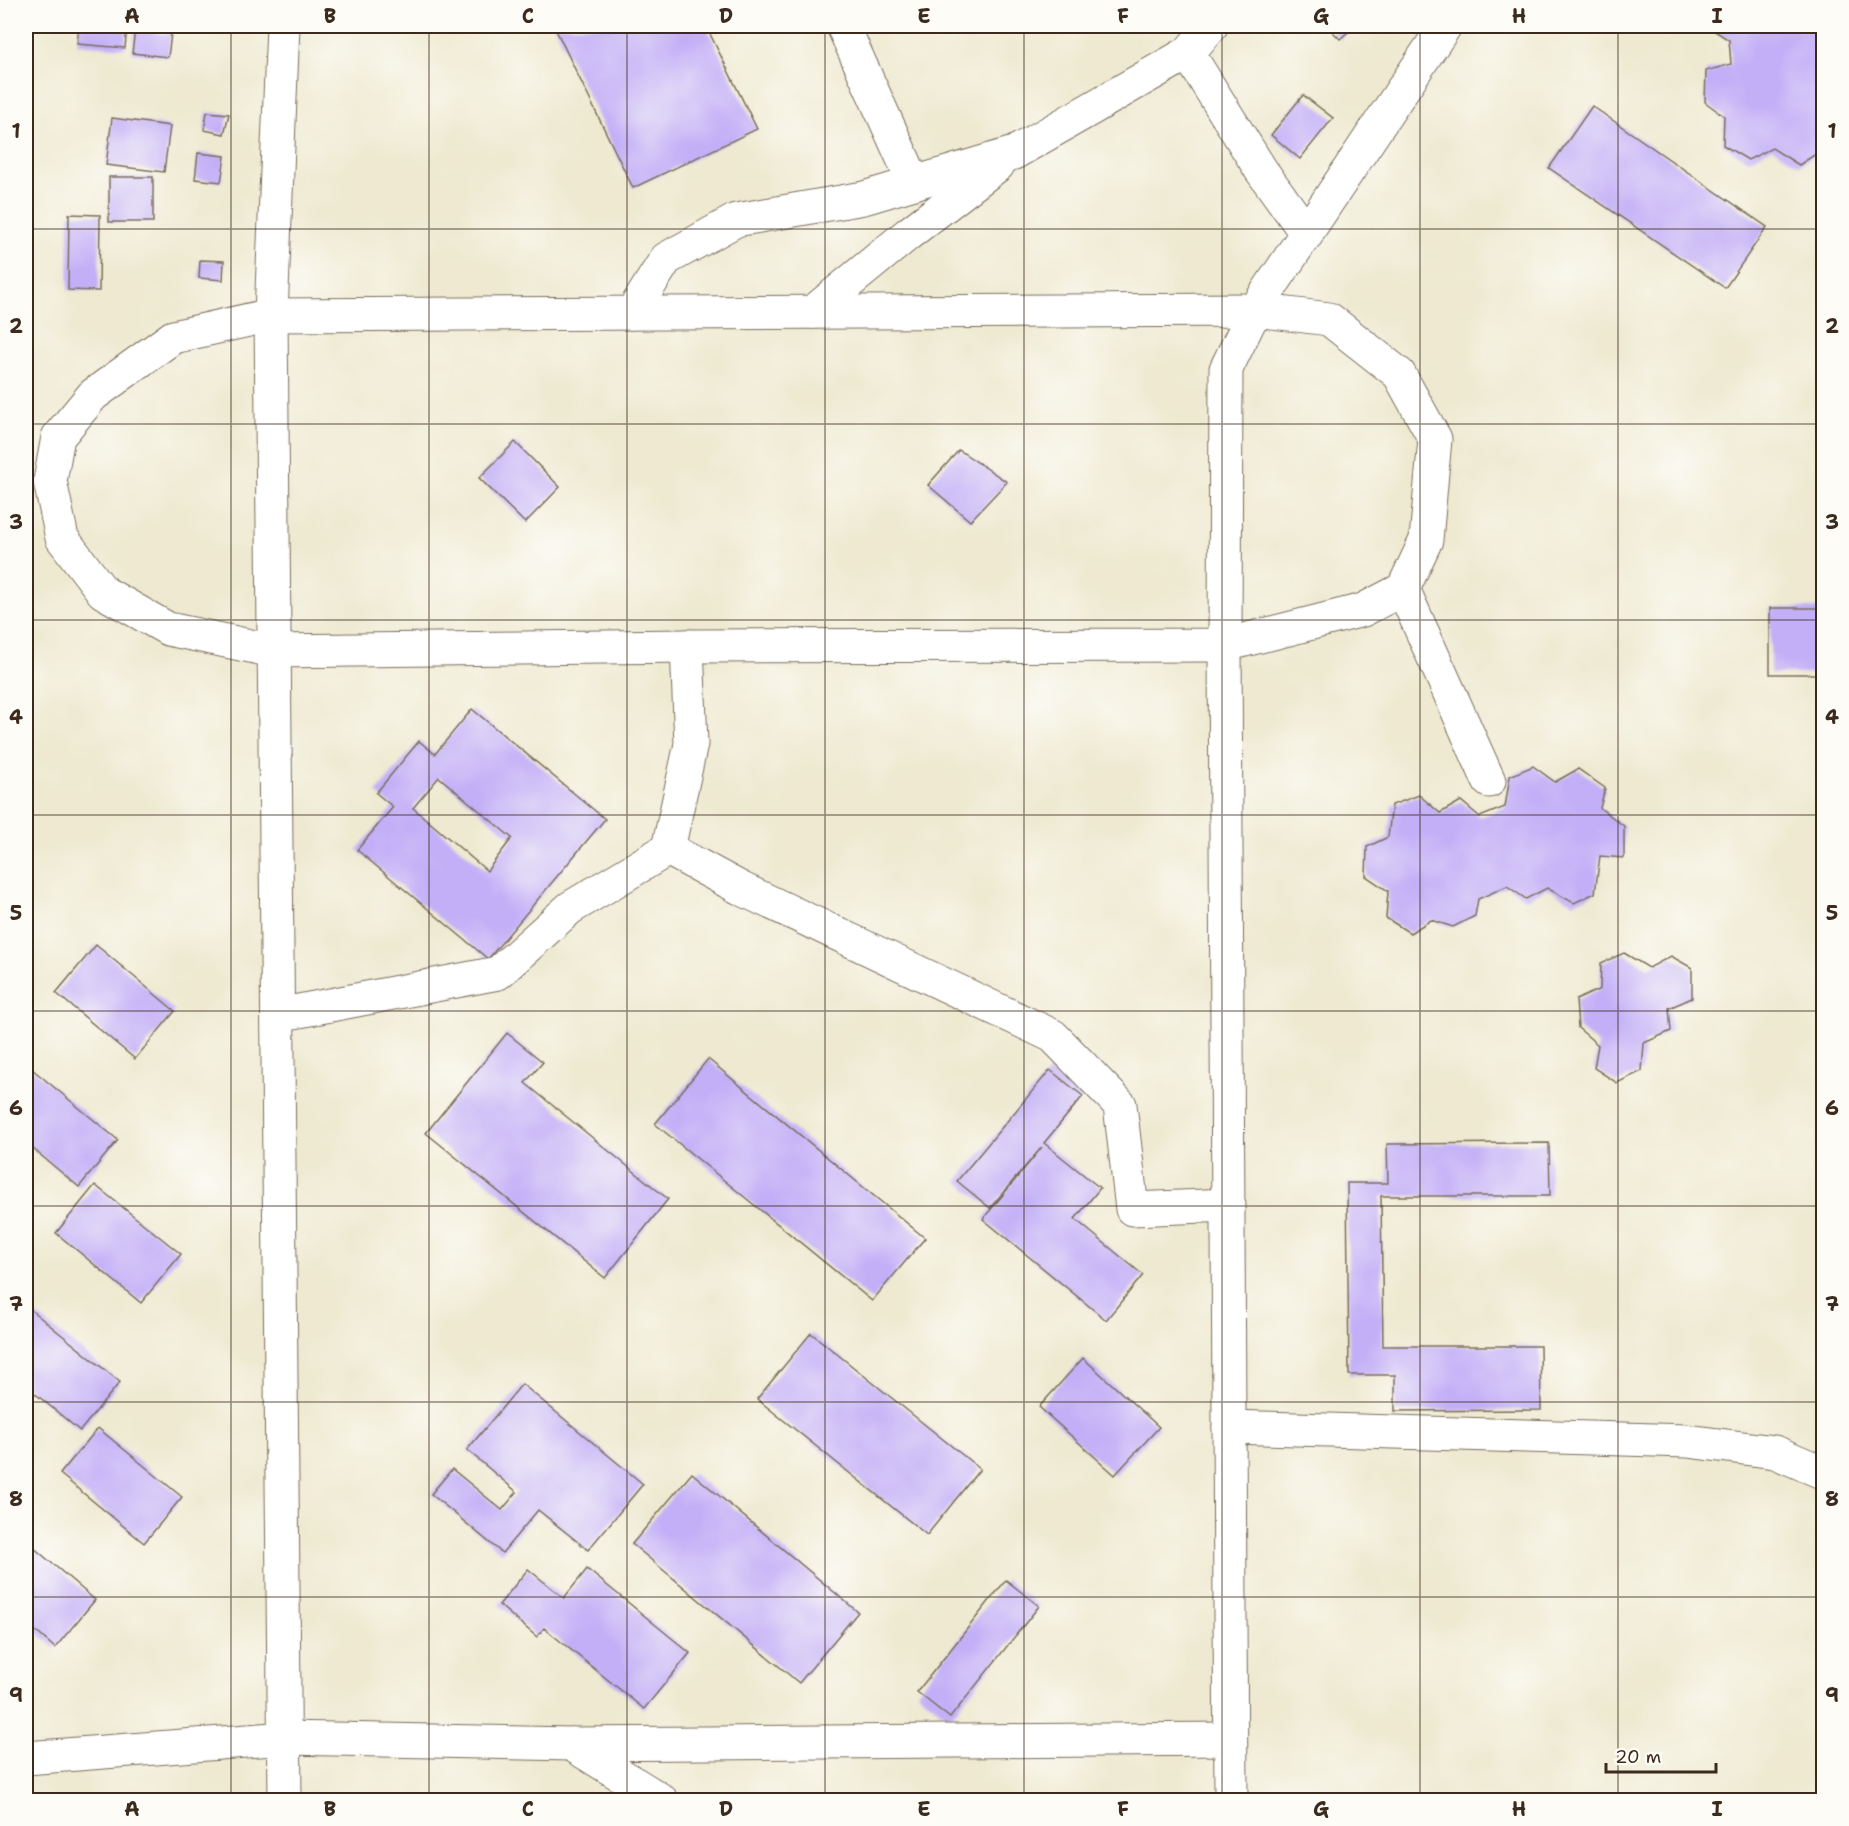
<svg xmlns="http://www.w3.org/2000/svg" width="1849" height="1826" font-family="'Shantell Sans',sans-serif">
  <rect width="100%" height="100%" fill="#fdfcf7"/>
  <filter id="ink" filterUnits="userSpaceOnUse"><feTurbulence type="fractalNoise" baseFrequency=".0167" numOctaves="2"/><feDisplacementMap in="SourceGraphic" scale="12" xChannelSelector="R" yChannelSelector="G"/><feConvolveMatrix kernelMatrix="1 2 1 2 8 2 1 2 1" color-interpolation-filters="sRGB"/></filter>
  <filter id="wash" filterUnits="userSpaceOnUse"><feTurbulence type="fractalNoise" baseFrequency=".008" numOctaves="4" result="noise"/><feDisplacementMap in="SourceGraphic" scale="24" xChannelSelector="R" yChannelSelector="G"/><feGaussianBlur stdDeviation="1.35" result="paint"/><feColorMatrix in="noise" values="0 0 0 0 0 0 0 0 0 0 0 0 0 0 0 0 0 1.4 0 .05"/><feComposite in="paint" operator="in"/></filter>
  <g filter="url(#wash)">
    <rect width="100%" height="100%" fill="#eee9d0"/>
    <g id="blocks">
      <g fill="#c2aff7" fill-rule="evenodd">
        <polygon points="79,26 127,26 125,48 77,44"/>
        <polygon points="554,26 706,26 757,129 633,188"/>
        <polygon points="1327,26 1355,26 1340,39"/>
        <polygon points="1707,26 1824,26 1824,97 1819,152 1799,165 1772,148 1748,160 1723,145 1724,116 1705,102 1706,71 1731,64 1729,40"/>
        <polygon points="135,30 171,34 168,57 132,53"/>
        <polygon points="1303,95 1333,118 1300,159 1271,135"/>
        <polygon points="1592,106 1767,227 1725,288 1549,168"/>
        <polygon points="207,112 229,114 224,134 204,130"/>
        <polygon points="112,118 170,126 164,172 106,165"/>
        <polygon points="198,153 225,156 221,182 195,179"/>
        <rect x="109" y="177" width="44" height="45"/>
        <polygon points="69,214 100,215 99,291 68,290"/>
        <polygon points="200,260 224,261 223,280 199,278"/>
        <polygon points="26,342 29,344 33,354 30,365 26,370"/>
        <polygon points="515,442 560,487 525,523 479,478"/>
        <polygon points="959,450 1007,482 970,521 928,485"/>
        <rect x="1770" y="608" width="54" height="66"/>
        <path d="M472,709l133,110 -117,140 -131,-109 36,-43 -17,-14 43,-52 16,13zM439,777l73,61 -25,33 -74,-63z"/>
        <polygon points="1533,766 1555,782 1578,769 1605,788 1600,808 1624,826 1624,858 1600,856 1595,893 1574,903 1547,888 1526,899 1507,886 1478,899 1475,916 1453,927 1431,920 1410,933 1386,918 1388,891 1366,876 1367,847 1388,837 1392,805 1419,795 1440,813 1461,801 1480,817 1505,807 1510,776"/>
        <polygon points="96,945 175,1011 135,1059 56,993"/>
        <polygon points="1624,953 1649,968 1671,956 1692,968 1692,998 1669,1008 1671,1031 1644,1043 1642,1071 1617,1083 1594,1068 1598,1045 1578,1028 1576,1000 1600,989 1601,963"/>
        <polygon points="507,1033 543,1062 525,1083 668,1199 605,1278 426,1133"/>
        <polygon points="708,1059 925,1238 872,1301 655,1124"/>
        <polygon points="26,1064 118,1140 79,1187 26,1143"/>
        <polygon points="1050,1070 1083,1096 1044,1143 1100,1188 1075,1219 1143,1275 1106,1320 983,1219 1042,1147 990,1208 957,1181"/>
        <polygon points="1549,1143 1550,1196 1381,1196 1383,1346 1540,1346 1541,1410 1395,1411 1395,1375 1349,1375 1347,1183 1388,1183 1387,1144"/>
        <polygon points="95,1185 181,1254 141,1303 56,1233"/>
        <polygon points="26,1306 120,1382 80,1431 26,1386"/>
        <polygon points="811,1333 980,1469 927,1535 757,1399"/>
        <polygon points="1083,1358 1159,1427 1115,1475 1039,1407"/>
        <polygon points="522,1384 643,1484 588,1550 538,1510 502,1553 431,1494 452,1469 502,1510 517,1492 467,1450"/>
        <polygon points="98,1428 182,1497 144,1543 60,1474"/>
        <polygon points="692,1473 858,1612 799,1683 632,1544"/>
        <polygon points="26,1541 95,1600 55,1648 26,1623"/>
        <polygon points="528,1569 564,1598 587,1569 690,1653 644,1709 544,1628 537,1637 499,1605"/>
        <polygon points="1006,1580 1039,1606 950,1718 917,1692"/>
      </g>
    </g>
  </g>
  <g filter="url(#ink)">
    <use href="#blocks" fill-opacity="0" stroke="#7a6d5c" stroke-width="1.5"/>
    <g fill="none" stroke-linecap="round" stroke-linejoin="round">
      <defs>
        <g id="minor">
          <polyline points="283,26 271,315 285,1800"/>
          <polyline points="843,26 914,183"/>
          <polyline points="1188,53 1261,170 1307,234"/>
          <polygon points="1255,310 1329,319 1399,374 1435,439 1426,540 1403,589 1363,610 1225,645 687,646 274,651 168,629 103,592 62,538 50,481 58,437 93,395 173,337 271,315"/>
          <polyline points="813,312 908,234 998,165"/>
          <polyline points="632,313 666,259 736,220 864,198 1014,153 1188,53 1211,26"/>
          <polyline points="1403,589 1489,781"/>
          <polyline points="687,646 691,744 668,849 740,888 1053,1036 1120,1105 1132,1209 1229,1205"/>
          <polyline points="278,1015 498,973 570,908 668,849"/>
          <polyline points="1229,1427 1687,1441 1775,1452 1824,1473"/>
          <polyline points="571,1744 661,1800"/>
          <polyline points="26,1758 285,1738 571,1744 1230,1739"/>
          <polyline points="1231,1800 1225,645 1226,369 1255,310 1445,26"/>
        </g>
      </defs>
      <use href="#minor" stroke="#7a6d5c" stroke-width="35"/>
      <use href="#minor" stroke="#fff" stroke-width="33"/>
    </g>
  </g>
  <path fill="none" stroke="#3b2a1e" stroke-width="1.5" stroke-opacity="0.55" d="M231,26v1774M429,26v1774M627,26v1774M825,26v1774M1024,26v1774M1222,26v1774M1420,26v1774M1618,26v1774M26,229h1798M26,424h1798M26,620h1798M26,815h1798M26,1011h1798M26,1206h1798M26,1402h1798M26,1597h1798"/>
  <rect width="1849" height="1826" fill="none" stroke="#fdfcf7" stroke-width="66"/>
  <path d="M1606 1763v9h110v-9" fill="none" stroke="#3b2a1e" stroke-width="3"/>
  <text x="1615" y="1763" font-size="18" fill="#3b2a1e" stroke="#fdfcf7" stroke-width="4.5" paint-order="stroke">20 m</text>
  <rect x="33" y="33" width="1783" height="1760" fill="none" stroke="#3b2a1e" stroke-width="2"/>
  <g font-size="20" text-anchor="middle" font-weight="bold" fill="#3b2a1e">
    <text x="132" y="23">A</text>
    <text x="330" y="23">B</text>
    <text x="528" y="23">C</text>
    <text x="726" y="23">D</text>
    <text x="924" y="23">E</text>
    <text x="1123" y="23">F</text>
    <text x="1321" y="23">G</text>
    <text x="1519" y="23">H</text>
    <text x="1717" y="23">I</text>
    <text x="16" y="138">1</text>
    <text x="1832" y="138">1</text>
    <text x="16" y="333">2</text>
    <text x="1832" y="333">2</text>
    <text x="16" y="529">3</text>
    <text x="1832" y="529">3</text>
    <text x="16" y="724">4</text>
    <text x="1832" y="724">4</text>
    <text x="16" y="920">5</text>
    <text x="1832" y="920">5</text>
    <text x="16" y="1115">6</text>
    <text x="1832" y="1115">6</text>
    <text x="16" y="1311">7</text>
    <text x="1832" y="1311">7</text>
    <text x="16" y="1506">8</text>
    <text x="1832" y="1506">8</text>
    <text x="16" y="1702">9</text>
    <text x="1832" y="1702">9</text>
    <text x="132" y="1816">A</text>
    <text x="330" y="1816">B</text>
    <text x="528" y="1816">C</text>
    <text x="726" y="1816">D</text>
    <text x="924" y="1816">E</text>
    <text x="1123" y="1816">F</text>
    <text x="1321" y="1816">G</text>
    <text x="1519" y="1816">H</text>
    <text x="1717" y="1816">I</text>
  </g>
</svg>
